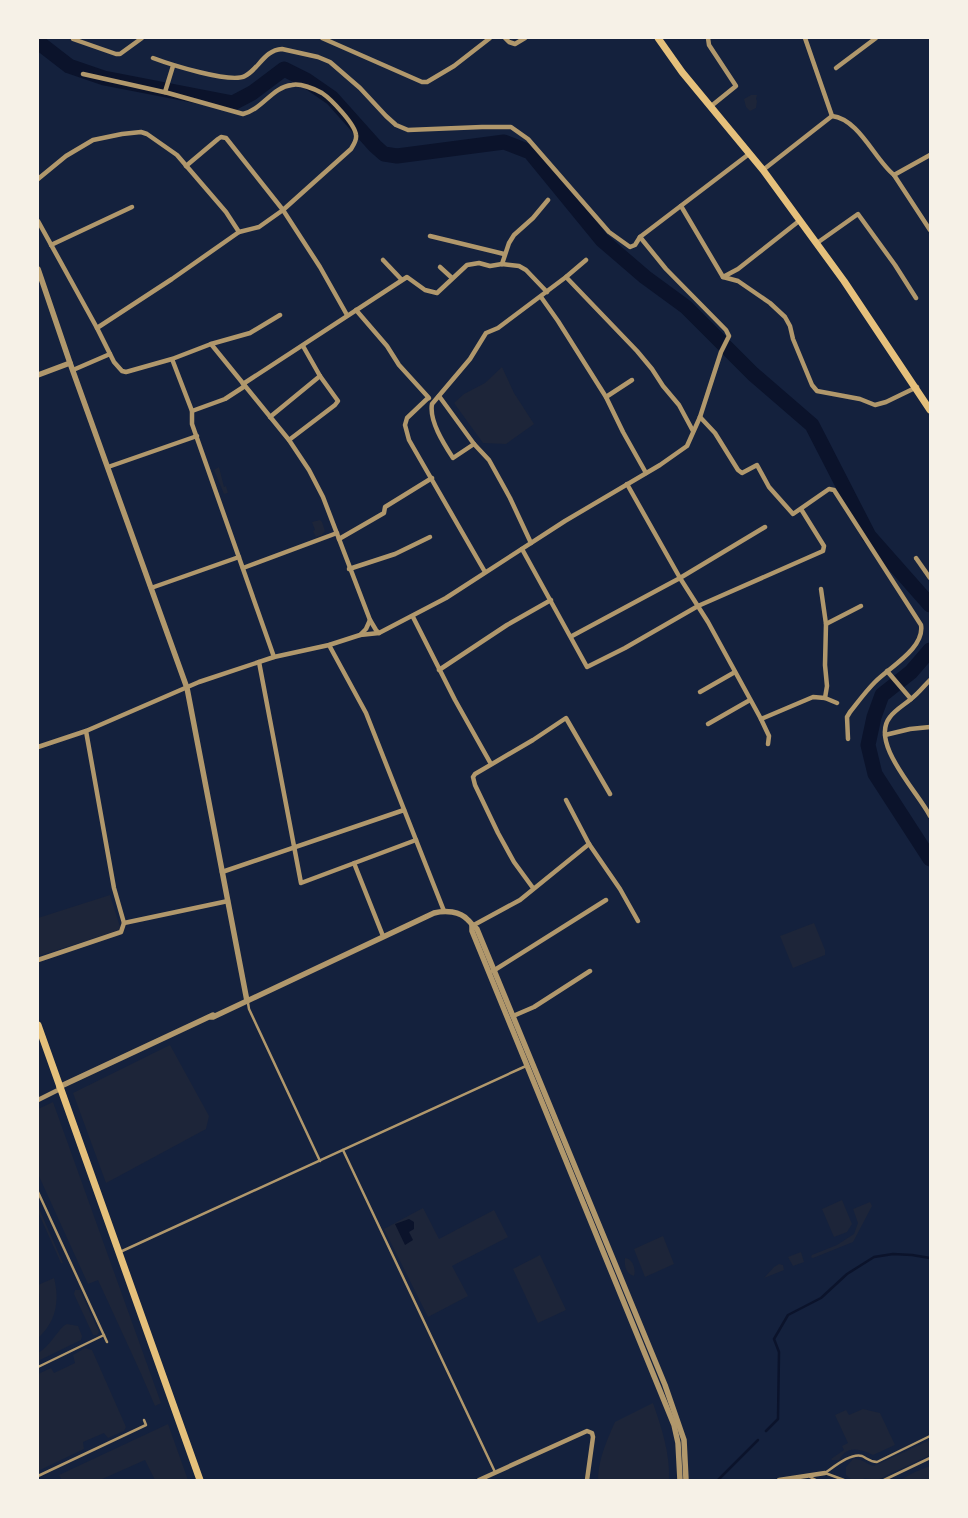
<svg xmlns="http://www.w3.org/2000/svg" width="968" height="1518" font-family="'Noto Serif',serif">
  <rect width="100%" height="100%" fill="#14213d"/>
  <g fill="#1d2539">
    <polygon points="751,95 757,95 756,99 757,101 756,108 750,111 746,107 744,99"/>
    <polygon points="502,367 514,393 534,424 506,444 483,443 454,403 464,394 485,383"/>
    <polygon points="219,467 224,487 226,486 228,493 224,494 214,470"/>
    <polygon points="320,520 322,522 325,531 322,535 316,537 313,531 315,530 312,522"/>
    <polygon points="110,895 121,930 38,956 38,918"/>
    <polygon points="814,923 825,950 825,955 793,968 780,936"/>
    <polygon points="170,1045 209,1116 206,1129 106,1183 73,1093"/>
    <path d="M53,1102l108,301 -6,3c-18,-43 -38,-84 -57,-126l-10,4 -50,-110v-65z"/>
    <polygon points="842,1200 852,1224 847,1232 834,1237 822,1209"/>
    <polygon points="870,1202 872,1206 853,1242 813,1258 811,1257 812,1255 837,1245 854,1234 858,1223 853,1209"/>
    <polygon points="38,1206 63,1263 61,1263 38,1212"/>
    <polygon points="423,1208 439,1239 494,1210 508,1237 452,1266 468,1296 428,1317 384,1229"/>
    <polygon points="663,1236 674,1264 645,1277 634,1249"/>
    <polygon points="801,1252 804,1262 793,1266 788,1257"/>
    <polygon points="540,1255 566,1310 538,1323 513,1269"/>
    <path d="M625,1258c8,1 11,11 9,18 -8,-2 -10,-10 -9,-18z"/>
    <polygon points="779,1264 783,1265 784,1270 764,1278 774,1267"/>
    <path d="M54,1278c6,23 2,44 -16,60 -1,-20 4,-30 0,-53z"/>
    <polygon points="75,1290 80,1290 99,1332 97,1335 93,1335 74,1294"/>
    <path d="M67,1324l11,2 4,10 -1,4 -43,21v-8c13,-7 21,-26 29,-29z"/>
    <polygon points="85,1348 92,1350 126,1427 124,1431 108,1438 104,1433 83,1442 84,1449 38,1471 38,1374 51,1368 54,1373 75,1363 73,1355"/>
    <path d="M653,1403c9,26 17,50 16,77h-71c0,-20 9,-40 17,-58z"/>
    <path d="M863,1409l17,4 15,32 -22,10c-14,-6 -25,-10 -34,5h-7l-1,-1 13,-9 -2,-4 6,-3 -13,-28 11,-5 3,5z"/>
    <polygon points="168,1424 188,1480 155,1480 145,1460 100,1480 62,1480 59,1475"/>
    <path d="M930,1440v15l-53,25 -12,-2 -3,2h-10l-6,-5v-8l7,-8c9,-1 13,5 21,7z"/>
    <polygon points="930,1466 930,1480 900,1480 915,1472"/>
  </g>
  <polygon fill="#0b132b" points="409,1219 414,1222 414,1229 409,1232 413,1240 405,1245 395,1224"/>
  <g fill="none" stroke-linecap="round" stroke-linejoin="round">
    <g stroke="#0b132b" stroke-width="2.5">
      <polyline points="766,1431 778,1419 779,1352 774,1339 788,1315 821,1298 847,1274 874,1257 893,1254 912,1255 930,1258"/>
      <polyline points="718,1480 758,1440"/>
    </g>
    <g stroke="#0b132b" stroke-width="15">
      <polyline points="38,42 69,66 104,78 233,103 252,93 284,69 306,80 332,98 375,146 384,154 397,156 504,142 530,152 602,240 645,277 686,307 753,374 812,425 869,536 930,605"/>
      <polyline points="930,650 911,672 882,695 874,717 868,745 875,774 930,859"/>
    </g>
    <g stroke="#b1986c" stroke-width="2.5">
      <polyline points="248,1003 249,1009 320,1161"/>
      <polyline points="343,1150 495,1472"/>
      <polyline points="38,1192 107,1342"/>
      <polyline points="120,1252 526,1066"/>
      <polyline points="38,1367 104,1335"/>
      <path d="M825,1473c9,-6 25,-20 37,-17 6,3 8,6 15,6l53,-26"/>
      <polyline points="825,1473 844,1480"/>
      <polyline points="38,1476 146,1425 144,1420"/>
      <polyline points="810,1477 816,1480"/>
      <polyline points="884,1480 930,1458"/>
    </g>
    <g stroke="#b1986c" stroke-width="4.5">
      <polyline points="73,38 73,39 116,54 120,54 142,38"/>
      <polyline points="322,38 422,82 427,82 454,66 490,38"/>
      <polyline points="505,38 509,42 515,44 525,38"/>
      <polyline points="708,38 709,45 736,86 710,107"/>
      <polyline points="805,38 832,116"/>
      <path d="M153,58c16,6 78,26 92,18 14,-7 19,-26 37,-27l36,8 12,5 30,26 26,28 10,9 12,5 74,-3h29l17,12 81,93 21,15 5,-2 5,-8 109,-83"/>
      <polyline points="836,68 876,38"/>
      <path d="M83,74l85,19 75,21c20,-5 29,-27 49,-29 8,-2 23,4 30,8 9,6 33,31 34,42 1,5 -2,9 -5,14l-68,61 -24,17 -20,5 -67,47 -75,49"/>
      <polyline points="165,92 173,66"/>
      <polyline points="186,166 218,139 221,137 226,138 283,210 320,267 347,315"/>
      <path d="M763,170l69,-54c27,3 43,44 62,59l36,-20"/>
      <polyline points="894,175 930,230"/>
      <polyline points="38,179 66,156 93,140 122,134 141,132 147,134 177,155 226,212 239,232"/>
      <polyline points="681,206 723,277 738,281 770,303 785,317 790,326 793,339 812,385 817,391 860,399 875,405 886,402 917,387"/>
      <polyline points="38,221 97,328 114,362 122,371 126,372 172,359 211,344 289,440 309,470 323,497 370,620 376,630 379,633"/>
      <polyline points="430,236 504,254"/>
      <polyline points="817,243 858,214 895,265 916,298"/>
      <polyline points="51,245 132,207"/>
      <polyline points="383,260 401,279"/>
      <polyline points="502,264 509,243 514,235 533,218 548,200"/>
      <polyline points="440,267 452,278"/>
      <polyline points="566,277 637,351 652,369 663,386 679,405 693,431"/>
      <polyline points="723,277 738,269 799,221"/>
      <polyline points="541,297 558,321 606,397 623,432 646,473"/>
      <polyline points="356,310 387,346 399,365 429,398"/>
      <polyline points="211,344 250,333 280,315"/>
      <polyline points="172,359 192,411 192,424 274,657"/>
      <polyline points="73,370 110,354"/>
      <polyline points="243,384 407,277 425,290 437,293 467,265 479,263 490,266 502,264 519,266 526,270 547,292"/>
      <polyline points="439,396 474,444 489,460 510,498 531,543"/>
      <polyline points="606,397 632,380"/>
      <polyline points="428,398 407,418 405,425 409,440 485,572"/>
      <polyline points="192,411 225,399 245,386"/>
      <polyline points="270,417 320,376"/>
      <path d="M700,417l15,16 23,37 4,3 15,-8 12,22 24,27 36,-25 5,1 87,135c4,23 -31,42 -46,57 -9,9 -17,20 -25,30l-3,5 1,22"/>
      <polyline points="289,440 335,405 338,401 320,376 303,346"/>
      <path d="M474,444l-21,14c-9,-14 -24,-37 -21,-54l38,-45 16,-26 12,-5 68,-51 20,-17"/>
      <polyline points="108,467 197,436"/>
      <polyline points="627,484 680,578 708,622 761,719 769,736 768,744"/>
      <polyline points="339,539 384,513 385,507 432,478"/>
      <polyline points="522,549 587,667 625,648 698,606 823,551 824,546 801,509"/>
      <polyline points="916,558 930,578"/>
      <polyline points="243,568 337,533"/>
      <polyline points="349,569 395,554 430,537"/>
      <polyline points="151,588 239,557"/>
      <polyline points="821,589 826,624 825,665 827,686 825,698"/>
      <polyline points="413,617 455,700 491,764"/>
      <polyline points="826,624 861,606"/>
      <polyline points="360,635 366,629 370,620"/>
      <polyline points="572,636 680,578 765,527"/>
      <polyline points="329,645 366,713 444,911"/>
      <polyline points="259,662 301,883 416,840"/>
      <polyline points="439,670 507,625 551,600"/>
      <polyline points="887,671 911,699"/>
      <path d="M930,680c-6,6 -12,14 -19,19 -7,6 -16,11 -21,18 -21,26 28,75 40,99"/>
      <polyline points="700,692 735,672"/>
      <polyline points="761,719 813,697 825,698 837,703"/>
      <polyline points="708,724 750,700"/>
      <polyline points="86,731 114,888 124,923"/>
      <polyline points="885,735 910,729 930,727"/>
      <polyline points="38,747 86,731 199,682 274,657 329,645 360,635 379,633 446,598 565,521 660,465 687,446 700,417 721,352 729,336 726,330 666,269 640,237"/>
      <polyline points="566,800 589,844 620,889 638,921"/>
      <polyline points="354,863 383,936"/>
      <polyline points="222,872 404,810"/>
      <polyline points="533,888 514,862 498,833 475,785 473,777 475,774 533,740 566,718 610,794"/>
      <polyline points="472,926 520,900 589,844"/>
      <polyline points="38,960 121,932 124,923 228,901"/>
      <polyline points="493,971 606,900"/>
      <polyline points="513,1016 534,1007 590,971"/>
      <polyline points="38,1100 60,1089"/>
      <polyline points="479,1480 587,1431 592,1433 593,1437 587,1480"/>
      <polyline points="779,1480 825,1473"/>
    </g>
    <g stroke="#b1986c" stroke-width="5.5">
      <polyline points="38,269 70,363 38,375"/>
      <polyline points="70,363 187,688 247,1001"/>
      <polyline points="472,926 472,931 674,1425 678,1443 680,1480"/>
      <path d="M211,1017h2l221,-104c11,-3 26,-2 34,7 4,4 5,6 9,9l188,456 19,55 2,40"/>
      <polyline points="59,1087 213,1015"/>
    </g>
    <g stroke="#e5c07b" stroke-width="7">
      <polyline points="658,38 682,72 763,170 844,281 930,410"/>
      <polyline points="38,1025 200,1480"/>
    </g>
  </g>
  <rect width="968" height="1518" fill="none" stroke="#f6f1e7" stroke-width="78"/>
</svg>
